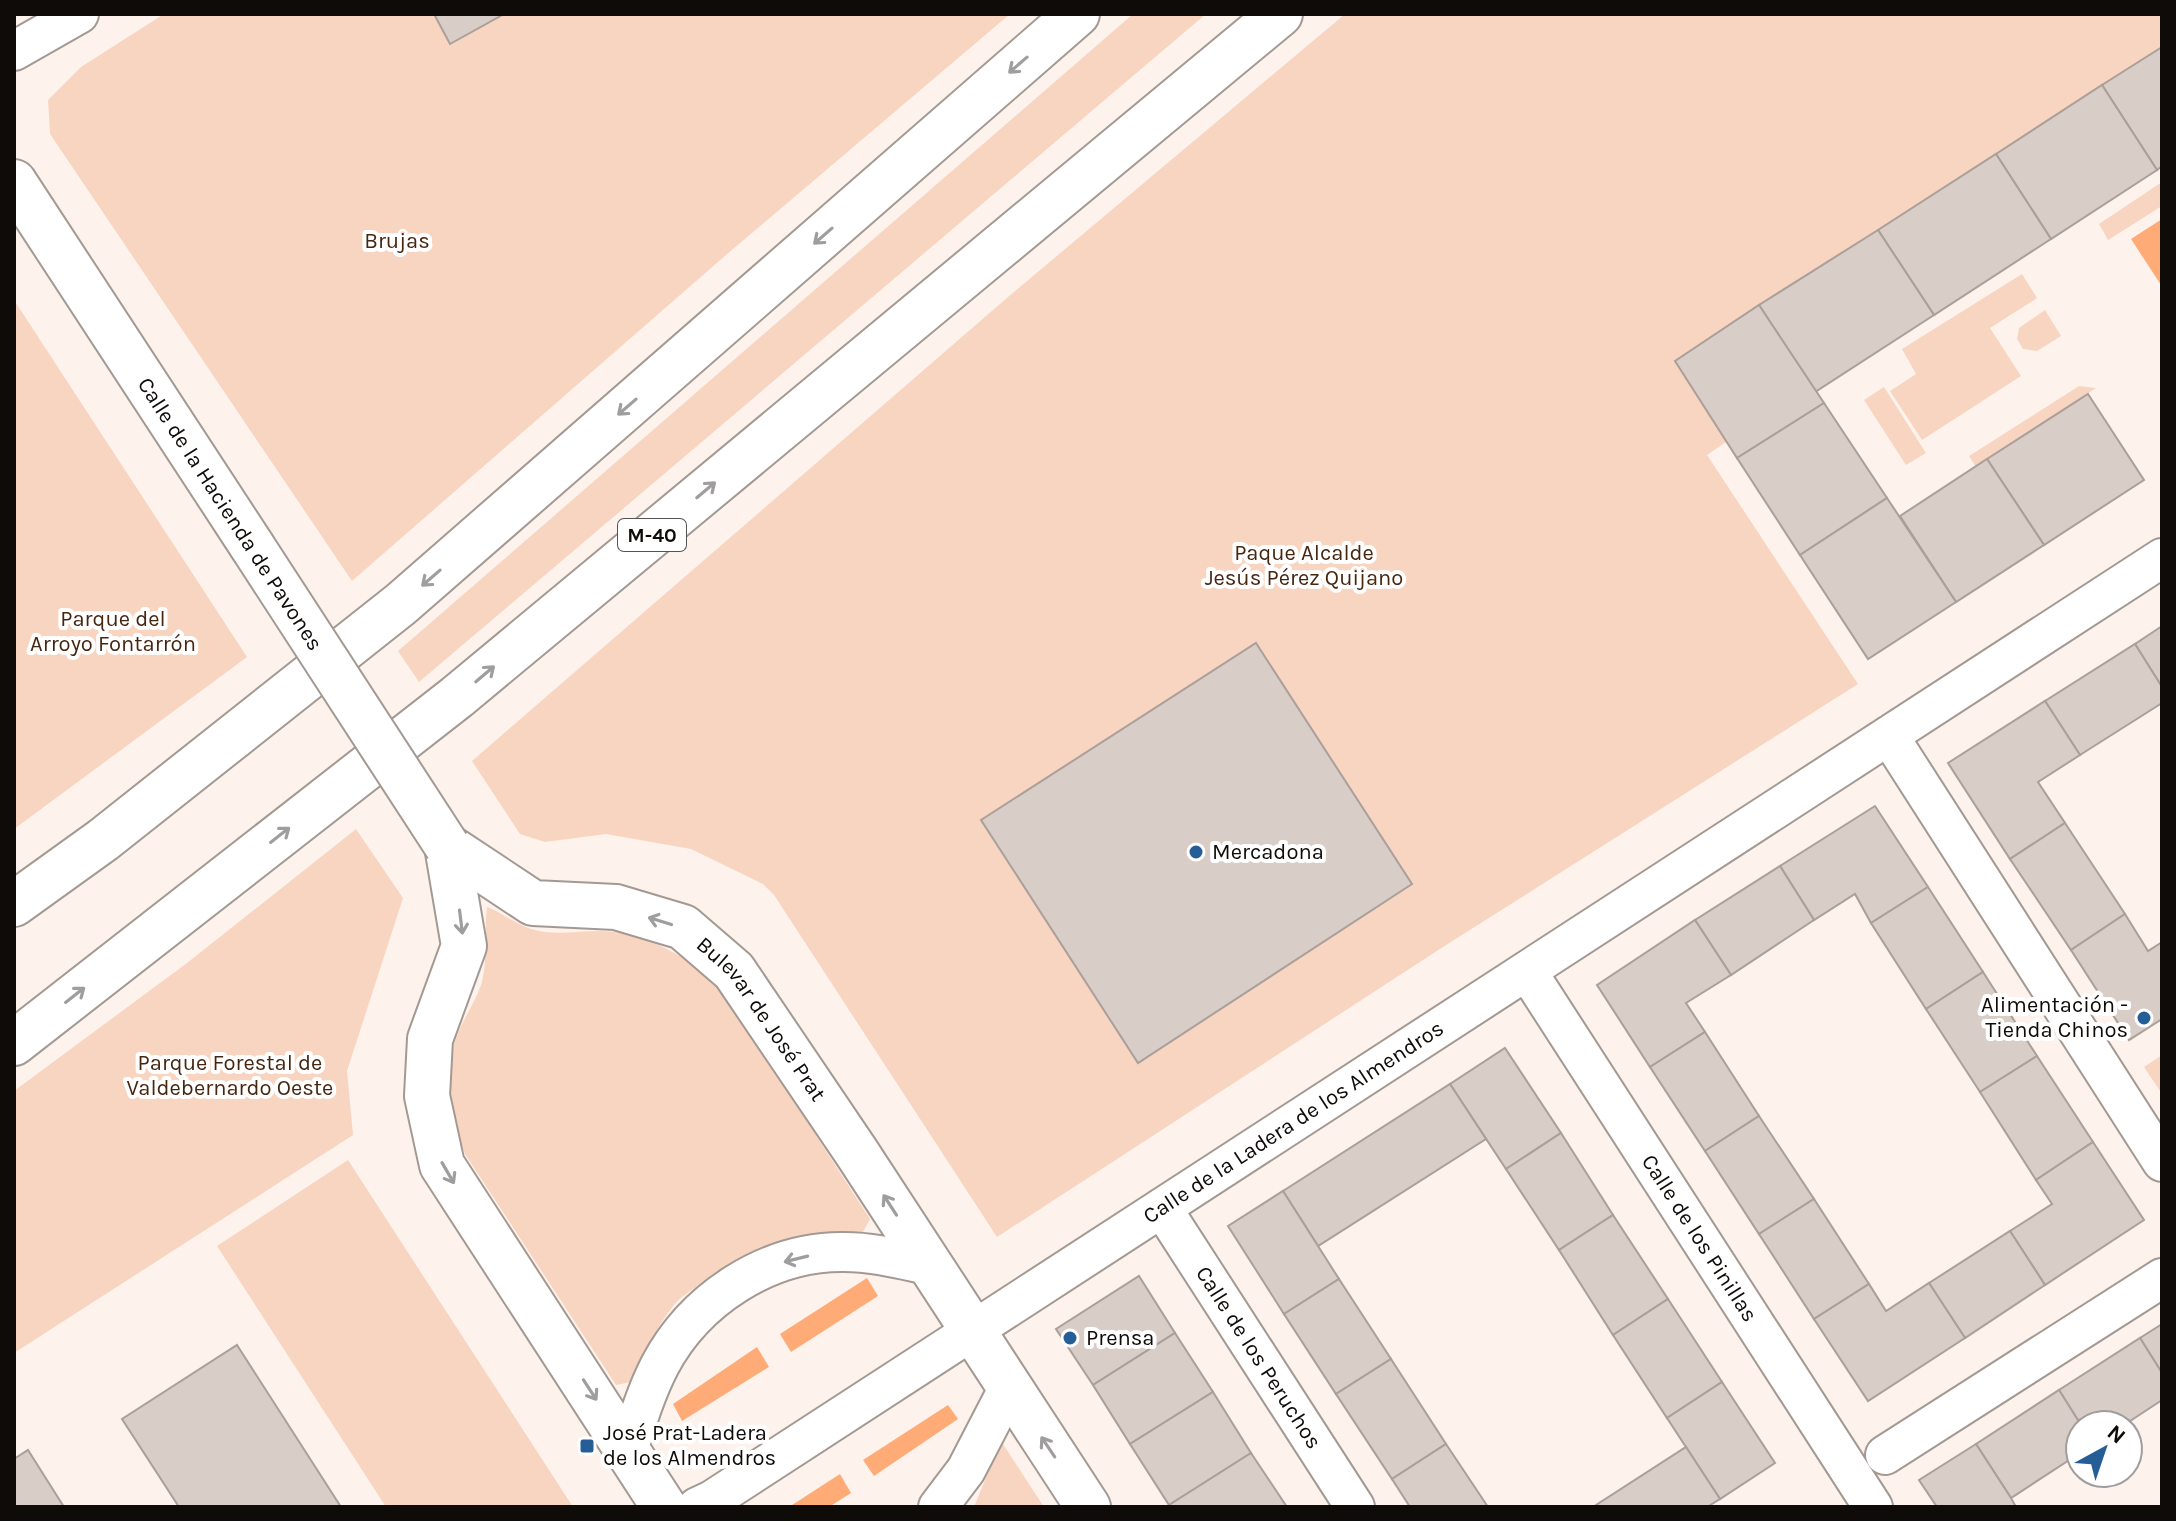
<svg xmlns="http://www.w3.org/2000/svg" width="2176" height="1521" font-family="Karla,sans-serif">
  <rect width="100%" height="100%" fill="#fef2ec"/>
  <g fill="#f8d5c1">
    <polygon points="164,14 1010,14 726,255 352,581 50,134 48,100 81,67"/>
    <polygon points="1133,14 1206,14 419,682 398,651"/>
    <polygon points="1345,14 2162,14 2162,47 1675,361 1726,442 1707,455 1858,684 1443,947 997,1237 774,895 763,884 691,849 606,834 545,842 520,834 472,761 1008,297"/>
    <polygon points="2162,182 2162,206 2108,240 2099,224"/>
    <polygon points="2022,274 2037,298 1990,328 2021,376 1922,440 1890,391 1916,374 1902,349"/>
    <polygon points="14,300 247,657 14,829"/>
    <polygon points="2045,310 2061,336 2037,351 2023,349 2017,339 2019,328"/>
    <polygon points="2079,386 2096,388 1976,467 1969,456"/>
    <polygon points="1884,387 1926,453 1906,465 1864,400"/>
    <polygon points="356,829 403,898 347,1071 353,1135 14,1353 14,1091 187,963"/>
    <path d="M487,907c15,6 29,17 44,22 24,7 44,2 68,2 44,0 83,24 117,50l154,238 -8,15c-60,-3 -114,11 -161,49 -9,7 -21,14 -28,23 -18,23 -30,50 -42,76l-15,3 -151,-231c-16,-39 -24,-81 -7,-121 7,-17 19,-34 24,-51 6,-25 2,-50 5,-75z"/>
    <polygon points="2162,1055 2162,1094 2144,1067"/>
    <polygon points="348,1160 573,1507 386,1507 217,1246"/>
    <polygon points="1001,1441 1044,1507 974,1507"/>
  </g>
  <g fill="#feab77">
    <polygon points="2162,219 2162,285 2161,285 2131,239"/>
    <polygon points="867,1278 878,1296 791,1352 780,1334"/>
    <polygon points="757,1347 769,1367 682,1421 673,1404"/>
    <polygon points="948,1405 958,1419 874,1476 863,1460"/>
    <polygon points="840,1474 851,1493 829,1507 789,1507"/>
  </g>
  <g fill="#d9cdc7" stroke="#aa9f99" stroke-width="2">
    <polygon points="434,14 504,14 450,44"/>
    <polygon points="2162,47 2162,166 2157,170 2102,85"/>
    <polygon points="2102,85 2157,170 2051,239 1996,154"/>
    <polygon points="1996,154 2051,239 1934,315 1878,230"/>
    <polygon points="1878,230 1934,315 1815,392 1759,305"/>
    <polygon points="1759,305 1824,403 1737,458 1675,361"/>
    <polygon points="2088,394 2144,480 2044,545 1987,459"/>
    <polygon points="1824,403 1887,498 1800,555 1737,458"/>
    <polygon points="1987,459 2044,545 1956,602 1900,516"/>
    <polygon points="1887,498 1956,602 1868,659 1800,555"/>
    <polygon points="2162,626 2162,687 2135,644"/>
    <polygon points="1256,643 1412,884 1138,1063 981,820"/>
    <polygon points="2135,644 2162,687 2162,703 2080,755 2045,701"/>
    <polygon points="2045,701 2080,755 2038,782 2065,823 2010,859 1948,763"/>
    <polygon points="1875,806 1928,887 1871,923 1855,894 1814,920 1780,866"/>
    <polygon points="2065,823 2125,914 2071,950 2010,859"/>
    <polygon points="1780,866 1814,920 1731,975 1695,920"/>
    <polygon points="1928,887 1983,972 1926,1009 1871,923"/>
    <polygon points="2125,914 2148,951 2162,942 2162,1019 2129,1040 2071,950"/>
    <polygon points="1695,920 1731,975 1686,1003 1705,1032 1650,1067 1597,985"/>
    <polygon points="1983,972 2037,1056 1980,1092 1926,1009"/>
    <polygon points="1705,1032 1759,1116 1705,1151 1650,1067"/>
    <polygon points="1505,1048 1561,1133 1506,1169 1450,1084"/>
    <polygon points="2037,1056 2093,1142 2036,1180 1980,1092"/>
    <polygon points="1450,1084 1486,1139 1318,1246 1283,1191"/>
    <polygon points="1759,1116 1814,1199 1759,1234 1705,1151"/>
    <polygon points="1561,1133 1613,1215 1559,1250 1506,1169"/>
    <polygon points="2093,1142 2144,1220 2045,1285 2010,1231 2052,1204 2036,1180"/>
    <polygon points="1283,1191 1339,1279 1284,1314 1228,1226"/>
    <polygon points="1814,1199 1869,1284 1814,1319 1759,1234"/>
    <polygon points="1613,1215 1668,1299 1613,1335 1559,1250"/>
    <polygon points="2010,1231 2045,1285 1965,1338 1929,1283"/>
    <polygon points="1139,1276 1175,1333 1093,1385 1056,1329"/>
    <polygon points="1339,1279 1391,1359 1336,1394 1284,1314"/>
    <polygon points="1929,1283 1965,1338 1868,1401 1814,1319 1869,1284 1886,1311"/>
    <polygon points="1668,1299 1722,1382 1667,1418 1613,1335"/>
    <polygon points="2162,1324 2162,1373 2140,1338"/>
    <polygon points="1175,1333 1213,1392 1130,1444 1093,1385"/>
    <polygon points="2140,1338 2162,1373 2162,1400 2124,1425 2081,1425 2059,1390"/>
    <polygon points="237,1345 341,1507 179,1507 122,1419"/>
    <polygon points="1391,1359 1446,1444 1392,1479 1336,1394"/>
    <polygon points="1722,1382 1775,1463 1720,1499 1667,1418"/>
    <polygon points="2059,1390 2081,1425 2080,1453 2011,1498 1976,1444"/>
    <polygon points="1213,1392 1251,1453 1169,1505 1130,1444"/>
    <polygon points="1446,1444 1488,1507 1410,1507 1392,1479"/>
    <polygon points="1976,1444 2011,1498 2016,1507 1937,1507 1919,1480"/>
    <polygon points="1686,1447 1720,1499 1707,1507 1593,1507"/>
    <polygon points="28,1450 64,1507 14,1507 14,1459"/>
    <polygon points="1251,1453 1287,1507 1170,1507 1169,1505"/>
  </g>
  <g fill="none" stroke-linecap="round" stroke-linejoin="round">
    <defs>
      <g id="street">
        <polyline points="14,51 79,14"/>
        <polyline points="1889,736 2162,1162"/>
        <path id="s1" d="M1527,971l346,536"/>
        <path id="s2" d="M1162,1208l193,299"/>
        <path d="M628,1451c9,-29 18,-59 32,-86 35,-66 108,-114 184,-113 29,0 56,7 84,13"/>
        <polyline points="1885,1455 2162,1278"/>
        <path id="s3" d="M697,1507l15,-7 1450,-942"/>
        <polyline points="938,1507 966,1470 1009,1387"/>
      </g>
      <g id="secondary">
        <polyline points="14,182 252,546"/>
        <path id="s4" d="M447,846l86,57 83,4 67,20 51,44 123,182 231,354"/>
        <polyline points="447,846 464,946 430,1039 427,1096 442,1165 664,1507"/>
      </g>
      <g id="highway">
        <polyline points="14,904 103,840 401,604 1077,14"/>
        <polyline points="14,1043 457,697 1280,14"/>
      </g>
    </defs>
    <use href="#street" stroke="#a39992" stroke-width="42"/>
    <use href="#secondary" stroke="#a39992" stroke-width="48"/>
    <use href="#highway" stroke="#a39992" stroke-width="48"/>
    <use href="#street" stroke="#fff" stroke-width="38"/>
    <use href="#secondary" stroke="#fff" stroke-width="44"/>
    <use href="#highway" stroke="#fff" stroke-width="44"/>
    <defs>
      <polyline id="secondary-bridge" points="252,546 447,846"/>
    </defs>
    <use href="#secondary-bridge" stroke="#a39992" stroke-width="48" stroke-linecap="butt"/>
    <use href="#secondary-bridge" stroke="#fff" stroke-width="44"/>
  </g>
  <defs><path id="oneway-shaft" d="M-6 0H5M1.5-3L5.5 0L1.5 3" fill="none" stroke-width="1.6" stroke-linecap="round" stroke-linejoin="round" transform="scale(2)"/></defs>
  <g stroke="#9f9d9d">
    <use href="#oneway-shaft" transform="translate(1018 65) rotate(139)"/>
    <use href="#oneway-shaft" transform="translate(823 236) rotate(139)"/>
    <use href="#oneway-shaft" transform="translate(627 407) rotate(139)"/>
    <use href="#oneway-shaft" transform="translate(706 490) rotate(-40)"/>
    <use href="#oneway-shaft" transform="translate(431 578) rotate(139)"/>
    <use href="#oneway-shaft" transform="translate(485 674) rotate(-40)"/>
    <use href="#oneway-shaft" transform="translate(280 835) rotate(-38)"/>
    <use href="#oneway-shaft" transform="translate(660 921) rotate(-163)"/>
    <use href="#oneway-shaft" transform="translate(461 922) rotate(83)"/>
    <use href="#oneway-shaft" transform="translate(75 995) rotate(-38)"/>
    <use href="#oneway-shaft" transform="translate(448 1173) rotate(60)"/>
    <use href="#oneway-shaft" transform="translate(890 1205) rotate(-123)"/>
    <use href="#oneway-shaft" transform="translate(796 1259) rotate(166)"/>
    <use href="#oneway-shaft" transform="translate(590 1390) rotate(57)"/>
    <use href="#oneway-shaft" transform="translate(1048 1447) rotate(-124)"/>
  </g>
  <g fill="#255e96" stroke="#fff" stroke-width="3">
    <circle cx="1196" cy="852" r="8"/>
    <circle cx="2144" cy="1018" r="8"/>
    <circle cx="1070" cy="1338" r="8"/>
    <rect x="579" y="1438" width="16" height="16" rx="4"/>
  </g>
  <g text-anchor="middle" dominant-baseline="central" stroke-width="8" stroke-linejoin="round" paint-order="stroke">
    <rect fill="#fff" stroke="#565453" stroke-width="2" x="618" y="519" width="68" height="32" rx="6"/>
    <g font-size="20" font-weight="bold" fill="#0e0b09">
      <text x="652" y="535">M-40</text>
    </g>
    <g font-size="22" fill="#472610" stroke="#fff">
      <text x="397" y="241">Brujas</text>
      <text x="1304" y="553">Paque Alcalde<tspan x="1304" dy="25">Jesús Pérez Quijano</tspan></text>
      <text x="113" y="619">Parque del<tspan x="113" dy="25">Arroyo Fontarrón</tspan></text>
      <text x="230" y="1063">Parque Forestal de<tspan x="230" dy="25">Valdebernardo Oeste</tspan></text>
    </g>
    <g font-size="22" fill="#0e0b09" stroke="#fff">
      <text transform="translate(230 514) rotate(57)">Calle de la Hacienda de Pavones</text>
      <text stroke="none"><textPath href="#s4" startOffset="378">Bulevar de José Prat</textPath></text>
      <text stroke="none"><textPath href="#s3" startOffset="710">Calle de la Ladera de los Almendros</textPath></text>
      <text stroke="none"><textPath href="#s1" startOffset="318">Calle de los Pinillas</textPath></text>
      <text stroke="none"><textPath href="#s2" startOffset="178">Calle de los Peruchos</textPath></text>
    </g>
    <g font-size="22" fill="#0e0b09" stroke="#fff" text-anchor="start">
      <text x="1212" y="852">Mercadona</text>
      <text x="2128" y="1005" text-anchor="end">Alimentación -<tspan x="2128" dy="25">Tienda Chinos</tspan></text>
      <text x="1086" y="1338">Prensa</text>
      <text x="603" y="1433">José Prat-Ladera<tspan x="603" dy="25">de los Almendros</tspan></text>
    </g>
  </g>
  <rect width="2176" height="1521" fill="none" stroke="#0e0b09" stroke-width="32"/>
  <g transform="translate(2104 1449) rotate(40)"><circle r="38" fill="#ffffff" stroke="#9f9d9d" stroke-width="2"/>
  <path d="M0-6L14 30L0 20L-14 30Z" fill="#255e96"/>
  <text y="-12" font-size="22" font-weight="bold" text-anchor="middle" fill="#0e0b09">N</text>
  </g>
</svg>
